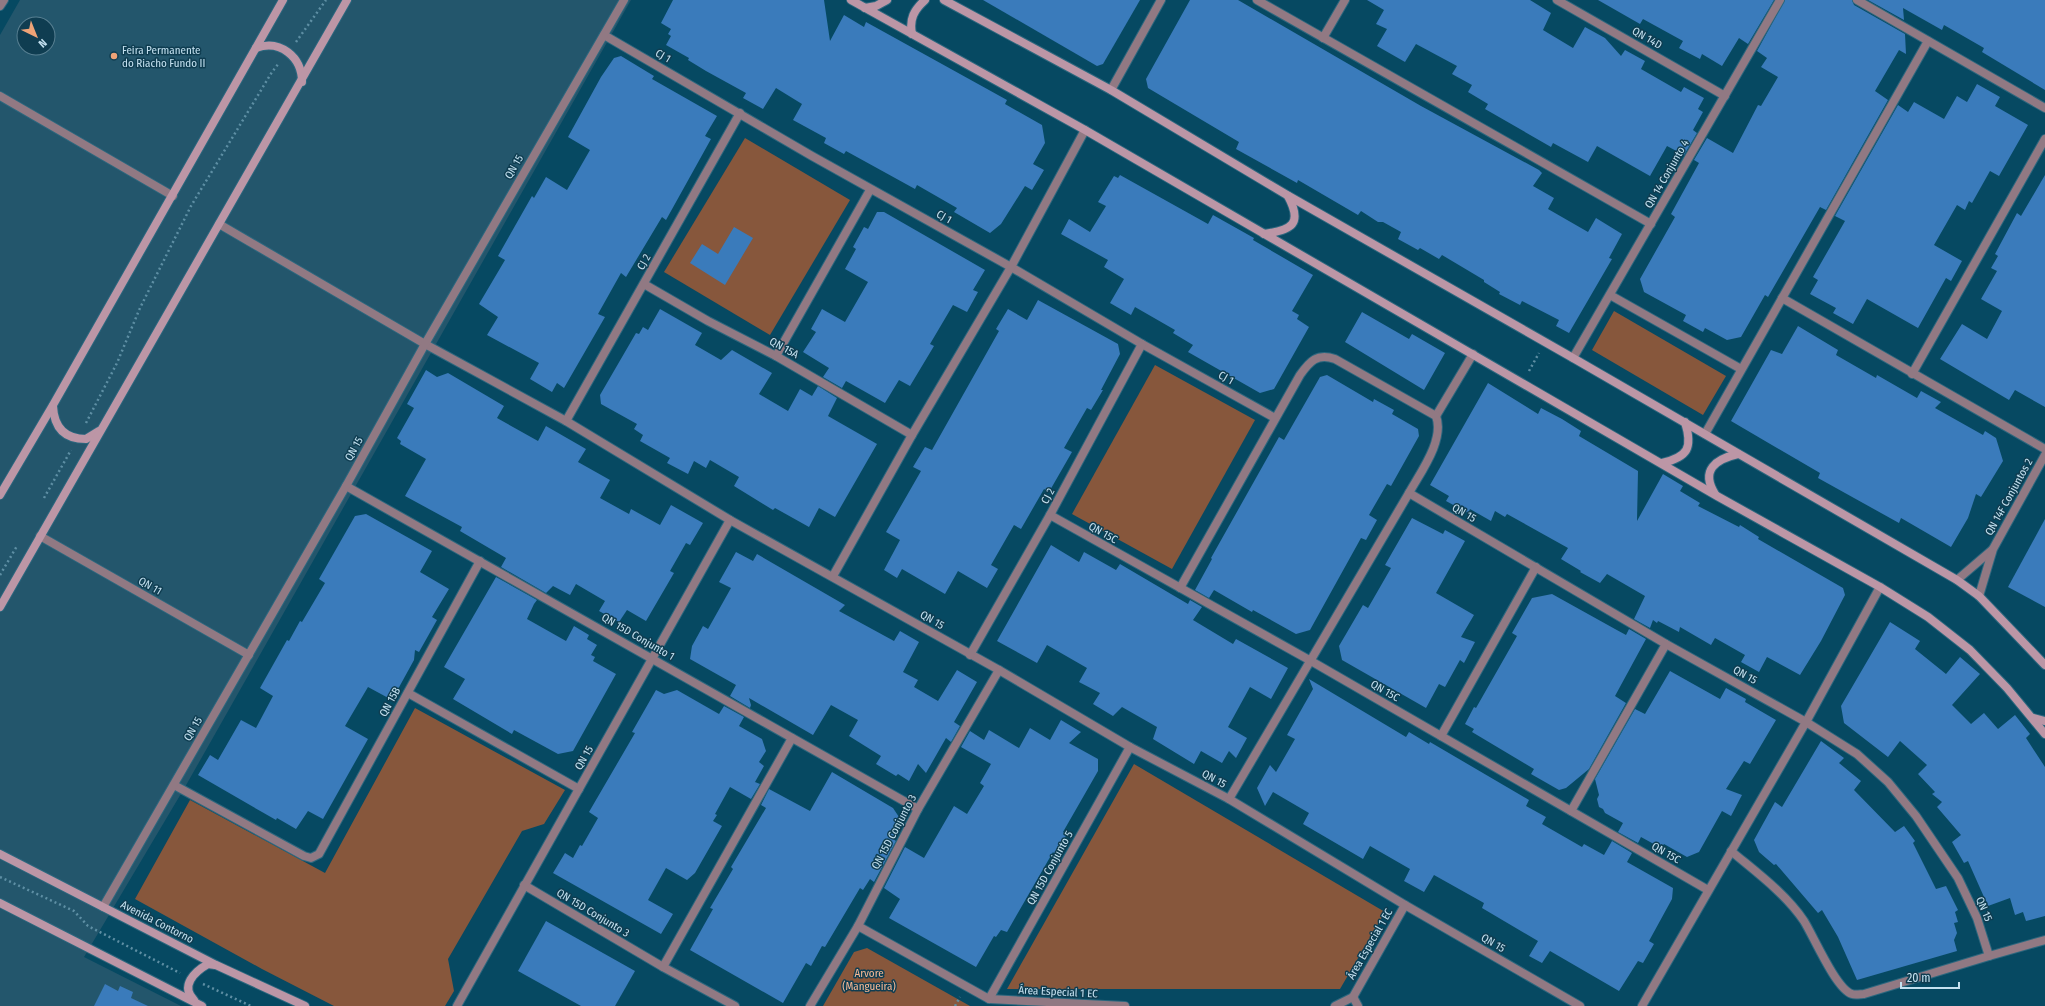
<svg xmlns="http://www.w3.org/2000/svg" width="2045" height="1006" font-family="'Fira Sans Condensed',sans-serif">
  <rect width="100%" height="100%" fill="#064962"/>
  <path fill="#23566c" fill-rule="evenodd" d="M20,0h611l-446,787 -101,170 97,49h-181v-971zM24,24h24v24h-24z"/>
  <g fill="#87573c">
    <polygon points="745,138 850,200 770,335 664,272"/>
    <polygon points="1614,311 1726,376 1703,415 1592,350"/>
    <polygon points="1155,365 1255,420 1172,569 1072,514"/>
    <polygon points="415,708 565,790 544,824 522,831 448,959 454,991 445,1006 334,1006 262,969 135,899 190,800 325,873"/>
    <polygon points="1134,764 1385,912 1340,989 1007,989"/>
    <polygon points="867,948 970,1006 823,1006 854,952"/>
  </g>
  <g fill="#3a7bbb">
    <polygon points="673,0 824,0 830,41 844,15 864,27 866,22 1007,100 1005,104 1042,125 1045,143 1033,164 1044,170 1032,190 1025,186 1001,224 990,233 954,212 957,208 917,185 915,189 846,151 844,154 824,143 826,138 793,120 802,104 776,88 763,109 743,98 746,93 706,71 688,60 689,58 666,45 671,36 668,34 671,29 661,23"/>
    <polygon points="983,0 1140,0 1103,64 1097,66"/>
    <polygon points="1190,0 1238,0 1421,106 1539,170 1542,173 1533,186 1554,198 1548,209 1588,232 1596,218 1622,234 1609,258 1612,259 1569,333 1556,326 1559,320 1522,301 1520,305 1499,294 1500,292 1484,282 1484,280 1442,255 1439,259 1420,248 1418,250 1398,239 1401,232 1383,222 1378,222 1361,211 1358,215 1298,180 1297,183 1236,149 1239,142 1148,88 1146,79"/>
    <polygon points="1367,0 1530,0 1551,13 1543,30 1573,48 1585,27 1605,38 1621,56 1625,50 1645,61 1641,69 1681,92 1684,87 1704,98 1698,109 1703,112 1693,130 1697,133 1684,155 1667,146 1650,176 1597,146 1588,162 1553,143 1551,147 1485,109 1488,104 1468,92 1472,85 1452,74 1457,66 1416,44 1405,62 1377,46 1387,29 1376,24 1384,10"/>
    <polygon points="1598,0 1774,0 1748,44 1739,38 1722,66 1702,54 1700,59 1679,48 1683,41 1643,19 1640,24"/>
    <polygon points="1785,0 1852,0 1854,5 1905,34 1906,54 1899,50 1875,91 1888,100 1826,210 1820,207 1768,297 1765,295 1741,337 1727,340 1705,328 1703,332 1683,321 1686,315 1644,292 1640,279 1675,217 1671,214 1699,163 1694,160 1707,138 1733,153 1758,105 1761,106 1778,77 1761,67 1767,58 1757,51"/>
    <polygon points="1868,0 2045,0 2045,90 1982,52 1984,48 1944,25 1942,30 1903,8 1904,20"/>
    <polygon points="621,56 654,76 652,79 717,116 705,136 711,139 666,220 662,217 626,277 621,273 598,314 605,317 564,388 557,383 552,392 530,379 539,363 487,335 498,317 479,304 505,260 498,256 532,196 534,198 546,177 567,190 590,150 568,137 601,77 614,58"/>
    <polygon points="1977,84 2000,97 1995,106 2028,125 1999,176 1990,171 1972,203 1969,201 1965,210 1957,205 1934,245 1962,261 1951,281 1946,278 1918,328 1867,299 1853,324 1833,313 1836,308 1810,294 1818,280 1813,277 1845,221 1835,216 1898,105 1908,112 1914,102 1944,119 1957,96 1967,102"/>
    <polygon points="1120,175 1208,224 1213,215 1254,238 1253,240 1313,275 1292,311 1299,315 1297,319 1309,327 1274,389 1260,393 1188,352 1193,345 1173,333 1175,330 1135,307 1131,315 1110,303 1124,279 1104,267 1108,260 1061,234 1069,219 1090,232 1106,206 1098,202 1114,176 1118,178"/>
    <polygon points="2045,175 2045,407 2015,390 2009,400 1940,359 1962,324 1987,339 2002,311 1981,299 1997,271 1991,268 1998,256 1995,254 2017,213 2021,216"/>
    <polygon points="877,212 884,212 985,270 973,290 978,292 967,312 953,305 930,344 934,346 910,386 899,380 885,403 846,381 842,388 823,377 829,368 803,352 816,332 811,329 822,309 845,322 868,282 845,269 856,249 853,247 864,227 868,229"/>
    <polygon points="734,227 753,238 725,285 690,263 702,244 718,254"/>
    <polygon points="1038,300 1118,344 1120,354 1101,390 1103,390 1091,410 1087,408 1064,448 1072,452 1049,492 1044,489 1021,529 1014,525 991,565 998,569 987,588 958,571 945,594 902,569 897,578 884,570 900,540 886,532 921,471 913,467 925,447 932,450 999,331 996,329 1008,309 1027,320"/>
    <polygon points="660,309 702,333 695,345 721,360 732,350 772,373 759,394 788,411 800,389 812,396 818,386 837,398 828,416 877,444 835,517 819,508 809,527 775,508 773,510 734,486 739,477 710,460 706,468 694,461 688,474 667,463 670,458 640,441 643,435 634,429 637,424 601,404 600,395 636,333 639,334 643,327 648,330"/>
    <polygon points="1362,312 1409,339 1412,334 1445,353 1424,390 1345,342"/>
    <polygon points="1798,326 1838,350 1836,355 1876,378 1877,375 1917,398 1921,391 1941,402 1935,408 1983,435 1985,431 1996,438 2003,461 1981,497 1976,494 1968,518 1951,547 1901,518 1899,523 1818,478 1820,473 1731,421 1771,350 1782,354"/>
    <polygon points="426,370 437,377 448,373 504,406 497,418 538,441 546,426 586,449 578,462 610,480 600,498 629,514 631,509 660,525 671,505 703,523 690,545 686,543 670,571 674,573 646,621 627,610 619,622 599,611 605,601 576,584 570,595 553,586 546,593 501,567 506,558 460,531 462,527 405,496 426,459 400,444 401,441 397,438 414,408 407,404"/>
    <polygon points="1327,375 1373,402 1374,399 1394,410 1392,414 1418,429 1419,436 1391,486 1387,484 1369,515 1377,520 1366,540 1361,538 1310,630 1296,634 1253,610 1252,612 1214,590 1209,598 1195,590 1212,559 1211,558 1279,437 1284,440 1320,377"/>
    <polygon points="1488,383 1538,414 1541,408 1562,419 1581,431 1579,436 1638,471 1637,521 1663,474 1683,486 1680,491 1700,503 1698,506 1739,527 1740,525 1759,537 1758,539 1843,588 1845,595 1821,641 1800,675 1767,657 1759,672 1741,662 1745,655 1715,638 1711,645 1680,627 1679,632 1658,621 1657,623 1653,620 1650,628 1634,619 1645,596 1607,574 1600,583 1580,572 1581,571 1561,559 1568,548 1507,514 1505,517 1495,511 1491,521 1470,509 1468,513 1446,501 1449,496 1430,485"/>
    <polygon points="366,514 432,551 420,572 449,589 432,617 437,620 419,652 415,650 414,660 392,700 368,687 345,726 368,739 323,819 308,811 296,829 277,818 276,820 262,812 198,775 210,755 218,760 241,720 256,728 273,696 260,688 287,640 289,641 300,621 302,622 325,583 319,579 355,516"/>
    <polygon points="1412,518 1443,534 1445,530 1465,541 1436,593 1474,615 1461,637 1475,642 1464,663 1460,660 1445,687 1439,684 1426,708 1342,660 1339,646 1363,605 1368,608 1391,568 1385,565"/>
    <polygon points="2045,519 2045,607 2008,587"/>
    <polygon points="1051,545 1079,562 1084,552 1116,570 1120,564 1188,604 1190,600 1202,607 1193,620 1233,644 1236,639 1288,668 1271,699 1250,687 1228,727 1247,738 1236,758 1229,751 1222,763 1201,751 1194,764 1153,739 1157,727 1122,707 1113,716 1093,704 1100,693 1079,682 1087,668 1047,645 1037,663 997,641"/>
    <polygon points="736,552 753,561 757,554 845,605 839,611 894,641 900,631 919,642 903,672 918,680 914,687 938,701 957,670 977,682 954,722 960,726 951,742 946,738 926,773 918,764 909,781 898,774 896,776 876,764 881,756 849,736 858,720 831,705 813,735 749,698 751,705 750,708 730,696 736,685 690,659 692,646 703,626 708,629 731,588 719,582"/>
    <polygon points="496,577 537,600 534,604 527,619 566,641 574,626 589,635 587,639 597,645 591,655 595,657 593,661 616,674 573,751 558,754 514,730 512,734 453,699 465,679 444,667"/>
    <polygon points="1552,594 1615,629 1626,635 1629,629 1646,639 1615,696 1626,703 1589,769 1566,788 1559,790 1531,774 1534,769 1472,732 1474,729 1465,724 1474,707 1476,708 1517,636 1512,633 1532,598"/>
    <polygon points="1890,622 1920,641 1915,649 1946,674 1960,657 1980,674 1952,705 1971,724 1984,713 1998,729 2015,715 2030,734 2026,738 2045,767 2045,916 2026,921 2023,912 2015,915 2010,898 1988,906 1968,861 1964,863 1952,842 1961,835 1937,807 1942,802 1932,794 1935,792 1918,774 1927,765 1900,741 1888,757 1844,723 1841,706"/>
    <polygon points="1670,671 1720,699 1726,688 1746,699 1745,702 1776,720 1750,764 1744,761 1726,789 1742,795 1731,816 1722,811 1699,852 1687,857 1664,844 1661,848 1641,837 1638,843 1618,832 1623,823 1605,813 1603,809 1599,807 1597,799 1599,795 1595,779 1635,709 1645,714"/>
    <polygon points="1309,679 1406,737 1409,732 1429,744 1430,742 1529,800 1526,806 1546,817 1542,824 1582,847 1584,844 1604,855 1612,841 1632,853 1627,862 1673,888 1672,899 1649,941 1654,944 1643,963 1638,961 1619,991 1550,951 1542,963 1529,956 1538,941 1482,908 1484,903 1434,875 1424,892 1404,881 1410,869 1370,846 1363,859 1303,824 1309,813 1273,792 1265,806 1257,788 1270,765 1276,772 1295,739 1287,735 1313,689"/>
    <polygon points="656,690 664,694 677,690 719,714 724,706 744,717 739,726 762,739 766,751 759,762 764,766 755,782 760,784 751,799 730,787 715,814 717,815 713,821 722,826 695,873 687,880 666,868 648,900 673,914 661,934 553,873 565,853 573,858 580,845 582,846 598,818 589,812 635,733 632,732"/>
    <polygon points="1061,720 1081,732 1069,743 1098,759 1098,771 1063,832 1067,834 1055,854 1053,852 1007,932 1001,930 996,937 994,936 976,967 889,918 900,899 884,888 905,847 924,858 954,806 967,814 984,786 980,783 991,764 961,747 970,731 984,740 989,730 1019,748 1030,728 1050,740"/>
    <polygon points="1821,741 1844,758 1839,763 1861,781 1854,790 1895,832 1904,826 1915,841 1913,843 1936,889 1946,886 1958,910 1955,912 1958,922 1954,923 1957,933 1954,940 1957,951 1857,980 1838,937 1822,910 1818,913 1776,864 1774,865 1759,852 1754,840 1775,802 1782,807"/>
    <polygon points="832,772 893,808 899,817 899,827 893,839 896,841 874,882 870,879 863,890 860,888 825,947 822,946 811,966 806,963 783,1003 690,950 713,909 710,908 733,869 731,867 766,808 761,805 769,789 810,811"/>
    <polygon points="546,921 635,971 615,1006 581,1006 518,971"/>
    <polygon points="105,984 118,991 120,986 133,992 131,998 148,1006 94,1006"/>
  </g>
  <g fill="none" stroke-linecap="round" stroke-linejoin="round">
    <defs>
      <polyline id="service" points="1353,997 1358,1006"/>
      <g id="minor">
        <polyline points="1257,0 1651,224"/>
        <polyline points="1557,0 1725,96"/>
        <polyline points="1857,0 2045,108"/>
        <polyline points="0,6 4,0"/>
        <polyline points="604,35 812,156 1011,267 1142,344 1275,418"/>
        <polyline points="1323,38 1345,0"/>
        <polyline points="1111,90 1161,0"/>
        <polyline points="0,96 173,196"/>
        <polyline points="219,224 425,344 566,421 730,520 999,670 1130,747 1229,799 1405,905 1580,1006"/>
        <polyline points="644,284 708,321 776,356 912,435"/>
        <polyline points="1610,295 1741,369"/>
        <polyline points="1782,298 2045,449"/>
        <polyline points="776,356 870,190"/>
        <polyline points="1573,358 1780,0"/>
        <polyline points="1912,374 2045,139"/>
        <polyline points="1436,416 1473,354"/>
        <polyline points="566,421 740,113"/>
        <polyline points="1705,434 1928,41"/>
        <polyline points="346,486 918,809"/>
        <polyline points="1409,493 1666,644 1806,722 1857,754 1888,782 1916,816 1958,878 1977,918 1989,956"/>
        <polyline points="1050,515 1311,661 1708,890"/>
        <polyline points="40,536 249,655"/>
        <polyline points="833,576 912,435 1011,267 1085,130"/>
        <polyline points="1957,580 1992,550"/>
        <path d="M1180,588l120,-213c10,-14 17,-22 35,-16l101,57c9,24 -16,57 -27,77l-180,306"/>
        <polyline points="1979,596 1993,549 2045,455"/>
        <polyline points="970,655 1050,515 1142,344"/>
        <polyline points="408,693 579,789"/>
        <polyline points="1441,736 1536,567"/>
        <polyline points="174,785 304,856 311,858 319,854 480,561"/>
        <polyline points="1571,811 1666,644"/>
        <path d="M1731,851c25,21 54,42 73,70 10,16 32,68 48,73 3,1 9,0 12,0l125,-38 56,-16"/>
        <polyline points="524,885 663,967 735,1006"/>
        <polyline points="103,907 346,486 425,344 624,0"/>
        <polyline points="858,926 989,999 1125,1006"/>
        <polyline points="663,967 792,738"/>
        <polyline points="989,999 1130,747"/>
        <polyline points="457,1006 730,520"/>
        <polyline points="810,1006 858,926 918,809 999,670"/>
        <polyline points="1335,1006 1353,997 1405,905"/>
        <polyline points="1642,1006 1806,722 1880,587"/>
      </g>
      <g id="secondary">
        <polyline points="851,0 1085,130 1717,496 1880,587 1928,617 1970,650 2007,688 2045,734"/>
        <polyline points="944,0 1111,90 1287,195 1573,358 1957,580 1979,596 2045,665"/>
        <polyline points="865,8 876,6 887,0"/>
        <path d="M912,34c-3,-15 2,-24 13,-34"/>
        <path d="M256,48c24,-9 46,9 46,34"/>
        <path d="M1264,234c28,-4 39,-10 24,-38"/>
        <path d="M53,406c1,21 11,33 33,33l13,-8"/>
        <path d="M1662,463c26,-6 31,-15 23,-41"/>
        <path d="M1715,494c-15,-24 1,-35 23,-40"/>
        <polyline points="0,495 53,405 283,0"/>
        <polyline points="0,607 347,0"/>
        <polyline points="2033,718 2045,721"/>
        <polyline points="0,854 216,965 305,1006"/>
        <polyline points="0,903 202,1006"/>
        <path d="M194,1000c-14,-14 0,-28 14,-36l7,1"/>
      </g>
    </defs>
    <use href="#service" stroke="#2c677e" stroke-width="10"/>
    <use href="#minor" stroke="#2c677e" stroke-width="10"/>
    <use href="#secondary" stroke="#2c677e" stroke-width="10"/>
    <g stroke="#5e8fa4" stroke-width="2.5" stroke-dasharray="2 3" stroke-linecap="butt">
      <polyline points="296,42 326,0"/>
      <polyline points="1529,371 1539,353"/>
      <polyline points="86,423 117,363 140,308 191,206 272,72 279,63"/>
      <polyline points="44,498 71,450"/>
      <polyline points="0,575 17,546"/>
      <polyline points="0,877 74,911 88,926 180,973"/>
      <polyline points="203,984 251,1006"/>
      <polyline points="955,1006 960,997"/>
    </g>
    <use href="#service" stroke="#917983" stroke-width="8"/>
    <use href="#minor" stroke="#917983" stroke-width="8"/>
    <use href="#secondary" stroke="#bc96a6" stroke-width="8"/>
  </g>
  <circle fill="#efa377" stroke="#0f3d51" stroke-width="1.5" cx="114" cy="56" r="4"/>
  <g text-anchor="middle" dominant-baseline="central" stroke-width="3" stroke-linejoin="round" paint-order="stroke">
    <g font-size="11" fill="#c4e1f0" stroke="#0f3d51">
      <text transform="translate(1647 38) rotate(30)">QN 14D</text>
      <text transform="translate(663 56) rotate(30)">CJ 1</text>
      <text transform="translate(514 167) rotate(-60)">QN 15</text>
      <text transform="translate(1667 174) rotate(-60)">QN 14 Conjunto 4</text>
      <text transform="translate(944 217) rotate(29)">CJ 1</text>
      <text transform="translate(644 262) rotate(-60)">CJ 2</text>
      <text transform="translate(784 348) rotate(29)">QN 15A</text>
      <text transform="translate(1226 378) rotate(29)">CJ 1</text>
      <text transform="translate(354 449) rotate(-61)">QN 15</text>
      <text transform="translate(1048 496) rotate(-62)">CJ 2</text>
      <text transform="translate(2009 497) rotate(-61)">QN 14F Conjuntos 2</text>
      <text transform="translate(1464 513) rotate(30)">QN 15</text>
      <text transform="translate(1103 533) rotate(29)">QN 15C</text>
      <text transform="translate(150 586) rotate(30)">QN 11</text>
      <text transform="translate(932 620) rotate(30)">QN 15</text>
      <text transform="translate(638 637) rotate(30)">QN 15D Conjunto 1</text>
      <text transform="translate(1745 675) rotate(29)">QN 15</text>
      <text transform="translate(1385 691) rotate(30)">QN 15C</text>
      <text transform="translate(390 702) rotate(-61)">QN 15B</text>
      <text transform="translate(193 729) rotate(-60)">QN 15</text>
      <text transform="translate(584 758) rotate(-60)">QN 15</text>
      <text transform="translate(1214 779) rotate(28)">QN 15</text>
      <text transform="translate(894 832) rotate(-62)">QN 15D Conjunto 3</text>
      <text transform="translate(1666 853) rotate(30)">QN 15C</text>
      <text transform="translate(1050 868) rotate(-61)">QN 15D Conjunto 5</text>
      <text transform="translate(1984 909) rotate(67)">QN 15</text>
      <text transform="translate(593 913) rotate(31)">QN 15D Conjunto 3</text>
      <text transform="translate(157 922) rotate(27)">Avenida Contorno</text>
      <text transform="translate(1493 943) rotate(30)">QN 15</text>
      <text transform="translate(1370 944) rotate(-60)">Área Especial 1 EC</text>
      <text transform="translate(1058 992) rotate(3)">Área Especial 1 EC</text>
    </g>
    <g font-size="11" fill="#c4e1f0" stroke="#0f3d51" text-anchor="start">
      <text x="122" y="50">Feira Permanente<tspan x="122" dy="13">do Riacho Fundo II</tspan></text>
    </g>
    <g font-size="11" fill="#faba95" stroke="#0f3d51">
      <text x="869" y="973">Arvore<tspan x="869" dy="13">(Mangueira)</tspan></text>
    </g>
  </g>
  <g transform="translate(36 36) rotate(137)"><circle r="19" fill="#0f3d51" stroke="#577f91"/>
  <path d="M0-3L7 15L0 10L-7 15Z" fill="#efa377"/>
  <text y="-6" font-size="11" font-weight="bold" text-anchor="middle" fill="#c4e1f0">N</text>
  </g>
  <path d="M1901 982v6h58v-6" fill="none" stroke="#c4e1f0" stroke-width="2"/>
  <text x="1907" y="982" font-size="12" fill="#c4e1f0" stroke="#0f3d51" stroke-width="3" paint-order="stroke">20 m</text>
</svg>
